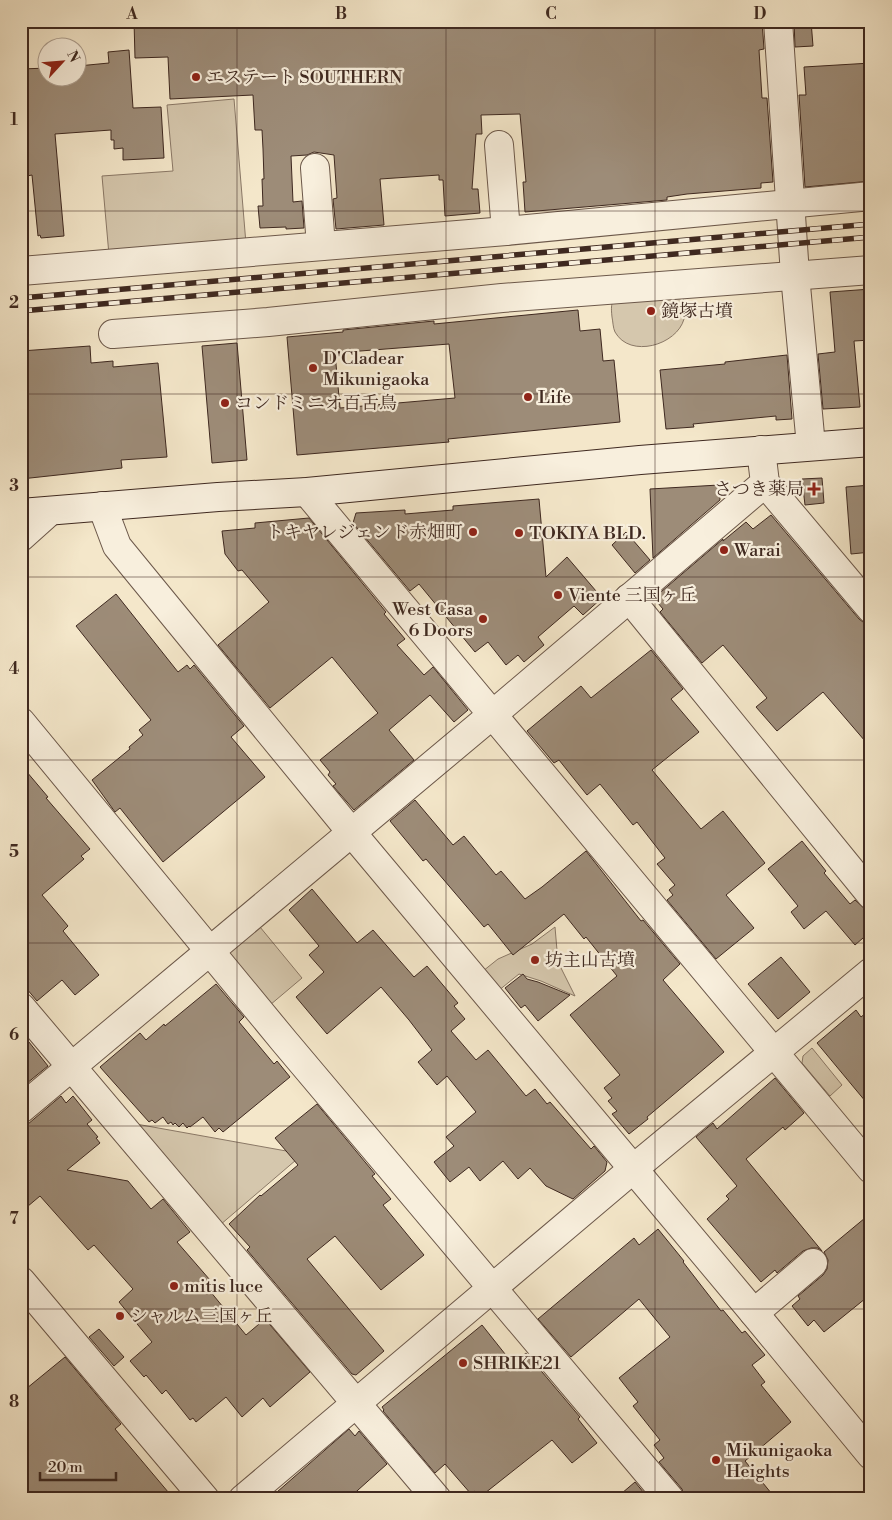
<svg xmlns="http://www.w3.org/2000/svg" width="892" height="1520" font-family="'Libre Bodoni','Noto Serif JP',serif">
  <rect width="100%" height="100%" fill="#f4e7ca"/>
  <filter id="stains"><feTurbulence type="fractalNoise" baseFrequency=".004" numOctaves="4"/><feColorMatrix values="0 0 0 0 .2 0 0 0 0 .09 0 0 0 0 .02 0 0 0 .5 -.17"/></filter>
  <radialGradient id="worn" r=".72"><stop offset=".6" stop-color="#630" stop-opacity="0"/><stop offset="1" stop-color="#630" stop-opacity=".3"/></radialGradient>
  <g fill="#d5c7ad" stroke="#8a7866">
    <polygon points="234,99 246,244 109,255 102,176 173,171 167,105"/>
    <path d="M615,295l68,1c0,7 3,16 1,23 -7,26 -54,40 -69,13 -2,-4 -2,-10 -3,-15 -1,-9 -1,-14 3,-22z"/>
    <polygon points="260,927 302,978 270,1005 227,955"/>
    <polygon points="555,927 558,962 575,996 541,981 519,974 498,991 483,971 498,959 532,944"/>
    <polygon points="812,1048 842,1085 830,1096 802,1063 803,1056"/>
    <polygon points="136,1124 303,1154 220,1225"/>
  </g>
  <g fill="#9d8c78" stroke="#3f2920" fill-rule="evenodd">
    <polygon points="134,21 762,21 764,49 759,50 762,98 767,98 773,182 761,183 761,188 687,194 667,197 667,200 525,212 523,182 526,182 520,114 481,115 482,134 476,134 472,189 478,189 480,213 445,216 443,180 439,180 439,175 380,179 384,225 336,229 333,199 337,198 334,155 314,152 307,155 291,156 293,202 302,201 304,228 286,229 286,227 260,228 258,206 263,206 262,179 264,179 263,149 262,130 255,130 253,95 170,99 168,57 135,58"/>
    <polygon points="794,21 811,21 813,46 795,47"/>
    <polygon points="129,50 133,108 161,107 164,158 123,160 123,148 114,149 114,140 111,140 111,130 55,134 64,236 41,238 40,235 38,236 32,175 27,176 24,150 21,69 48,68 48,78 78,78 78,66 109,63 108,52"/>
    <polygon points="871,63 871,181 805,187 799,95 806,95 804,67"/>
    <polygon points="871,289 871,340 854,341 860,407 823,409 818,354 835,352 830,292"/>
    <path d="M578,310l2,21 20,-2 3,32 11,-1 6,62 -172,17 1,3 -152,13 -10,-118 56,-5v-2l91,-9v3zM449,344l6,54 -115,10 -5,-55z"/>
    <polygon points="237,343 247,460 212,463 202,346"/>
    <polygon points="90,346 91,363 113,361 113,367 158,363 167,457 121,460 122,468 21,479 21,351"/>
    <polygon points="787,355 792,419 776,420 776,416 693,424 694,427 666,429 660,370 725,364 725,362"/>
    <polygon points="822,478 824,503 805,505 802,479"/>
    <polygon points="719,485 720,500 653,558 650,489"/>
    <polygon points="871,485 871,552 851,554 846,487"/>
    <polygon points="539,499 546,577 567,557 602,598 583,615 574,606 538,637 544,645 524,662 518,655 506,665 488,642 475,652 419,584 410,591 353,523 356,513 405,510 405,514 453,510 453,506"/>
    <polygon points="771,515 859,619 871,628 871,748 823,692 777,731 756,707 767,698 723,645 702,663 660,612 663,609 657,602 658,600 655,597 723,539 723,541 746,522 753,529"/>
    <polygon points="309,518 386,612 384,614 405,639 397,645 424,675 433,667 468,710 454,722 430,695 389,730 414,760 354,810 333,786 336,784 328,775 330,772 320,760 378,713 377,712 332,657 270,708 218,645 269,602 242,570 238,571 225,554 222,531 255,528 255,523"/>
    <polygon points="626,532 650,560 635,573 612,545"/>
    <polygon points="116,594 178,672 187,665 190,669 194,665 244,726 231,737 265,777 163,862 120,808 115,812 92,780 130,749 129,747 143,735 139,730 151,720 76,626"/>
    <polygon points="651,650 683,689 671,699 699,732 652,770 701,829 723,811 765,863 726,895 754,928 716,959 667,900 673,895 669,890 675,885 657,864 665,858 637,822 633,825 600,784 587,795 559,760 554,763 527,731 581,686 591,698"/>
    <polygon points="21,765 48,797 46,798 90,849 81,856 84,859 42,895 68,926 63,931 99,975 75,995 62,980 37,1001 21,982"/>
    <polygon points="415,800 453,845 464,836 496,875 501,871 525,899 542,887 586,851 641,921 643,920 680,964 663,980 724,1052 647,1117 648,1119 629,1134 612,1114 617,1111 608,1101 612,1098 604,1088 620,1075 570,1015 617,976 586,937 584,939 564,914 513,955 488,924 484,927 426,859 423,861 390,821"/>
    <polygon points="802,841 826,871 824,873 850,904 855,900 865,909 871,910 871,931 855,945 826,911 804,929 791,912 798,906 768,869"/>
    <polygon points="312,889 357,943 373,930 414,977 427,966 458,1003 454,1006 465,1019 451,1031 476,1060 488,1050 526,1096 535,1089 547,1104 550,1102 591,1149 594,1146 607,1162 605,1171 573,1199 546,1186 530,1168 518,1179 503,1161 480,1181 469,1167 450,1182 434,1162 454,1146 446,1137 476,1112 447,1076 437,1085 418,1062 432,1050 409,1020 381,987 327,1034 296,997 324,972 309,955 319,946 289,910"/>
    <polygon points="781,957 810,992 778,1019 748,984"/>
    <polygon points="523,974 527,979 538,982 570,995 538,1021 525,1005 521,1008 505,988"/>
    <polygon points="216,984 244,1017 239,1022 274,1064 277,1061 290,1077 223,1132 219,1128 215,1132 203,1117 190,1127 189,1126 187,1128 183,1123 179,1127 175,1123 173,1125 171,1122 168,1124 163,1117 155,1123 152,1120 149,1122 100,1067 140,1033 146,1040 164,1024 165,1026"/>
    <polygon points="871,1009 871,1108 817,1043 856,1010 861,1017"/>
    <polygon points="21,1032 48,1066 21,1088"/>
    <polygon points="775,1078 804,1113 785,1130 783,1127 746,1159 822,1251 818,1248 811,1248 803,1251 777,1273 775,1270 761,1282 707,1219 729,1199 726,1196 737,1186 696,1137 713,1123 717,1129"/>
    <polygon points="61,1096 66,1103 73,1096 92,1120 87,1124 98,1137 96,1138 100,1143 67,1170 128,1181 151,1209 163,1199 190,1232 177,1242 210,1280 205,1285 246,1335 265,1319 310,1372 270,1407 263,1398 242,1417 226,1397 196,1422 193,1418 190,1420 166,1390 162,1394 146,1375 144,1377 130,1361 152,1342 119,1302 133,1289 94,1245 88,1250 40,1196 21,1212 21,1130"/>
    <polygon points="317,1104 375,1174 372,1176 391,1199 383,1205 424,1255 381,1290 335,1236 307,1259 384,1351 356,1375 352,1374 247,1250 250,1247 229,1224 260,1195 261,1196 298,1165 275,1138"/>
    <polygon points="871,1213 871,1294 824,1332 814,1320 808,1326 792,1306 800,1299 798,1296 823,1275 827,1269 828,1260 824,1252"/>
    <polygon points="658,1229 684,1261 683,1262 721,1311 723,1310 742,1333 745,1331 765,1355 752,1365 765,1382 761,1385 791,1422 745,1461 776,1499 685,1499 682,1489 659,1462 664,1458 654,1445 660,1440 633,1406 638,1402 619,1378 670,1337 639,1299 571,1357 538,1319 634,1238 639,1245"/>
    <polygon points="482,1325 513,1364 526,1353 580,1417 578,1419 597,1443 572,1463 552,1440 480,1497 475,1491 471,1494 445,1464 435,1473 383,1411 384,1410 382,1407"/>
    <polygon points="99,1329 124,1357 114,1366 89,1337"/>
    <polygon points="65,1357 121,1424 115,1429 174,1499 21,1499 21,1393"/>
    <polygon points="349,1429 355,1436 359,1431 387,1464 348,1499 269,1499"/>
    <polygon points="635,1482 649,1499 615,1499"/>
  </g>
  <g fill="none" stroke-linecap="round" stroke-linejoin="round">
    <defs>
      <g id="street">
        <polyline points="778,21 795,275 811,446"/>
        <polyline points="499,145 506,231"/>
        <polyline points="315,168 321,246"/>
        <polyline points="21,271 506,231 871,196"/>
        <polyline points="113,334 268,322 502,298 871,270"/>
        <polyline points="765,483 871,609"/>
        <polyline points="307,492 871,1169"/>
        <polyline points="102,506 117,546 352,833 754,1313 871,1455"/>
        <polyline points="21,537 50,511"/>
        <polyline points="629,598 871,895"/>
        <polyline points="21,722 284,1041 670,1499"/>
        <polyline points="21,1007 437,1499"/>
        <polyline points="21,1109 492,715 765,483 761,450"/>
        <polyline points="21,1281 205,1499"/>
        <polyline points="754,1313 813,1263"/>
        <polyline points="243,1499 633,1169 871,972"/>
      </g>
      <polyline id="secondary" points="21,513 218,497 307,492 640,460 871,442"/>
    </defs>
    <use href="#street" stroke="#6c584a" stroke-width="30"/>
    <use href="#secondary" stroke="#3f2920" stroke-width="30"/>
    <use href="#street" stroke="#f8efdd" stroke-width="28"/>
    <use href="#secondary" stroke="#f8efdd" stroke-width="28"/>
    <defs>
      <g id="rail">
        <polyline points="21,298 871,224"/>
        <polyline points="21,311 871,237"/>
      </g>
    </defs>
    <use href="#rail" stroke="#3f2920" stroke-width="5.5"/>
    <use href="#rail" stroke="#f8efdd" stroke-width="4" stroke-dasharray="11" stroke-linecap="butt"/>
  </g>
  <path fill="none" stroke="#3f2920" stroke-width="1" stroke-opacity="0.55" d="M237,21v1478M446,21v1478M655,21v1478M21,211h850M21,394h850M21,577h850M21,760h850M21,943h850M21,1126h850M21,1309h850"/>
  <g fill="#8f2418" stroke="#f8efdd" stroke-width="2">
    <circle cx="196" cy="77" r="5"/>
    <circle cx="651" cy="311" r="5"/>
    <circle cx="313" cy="368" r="5"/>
    <circle cx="528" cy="397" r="5"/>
    <circle cx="225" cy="403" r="5"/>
    <path d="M811.5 481.5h5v5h5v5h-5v5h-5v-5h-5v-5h5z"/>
    <circle cx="473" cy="532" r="5"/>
    <circle cx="519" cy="533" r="5"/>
    <circle cx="724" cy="550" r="5"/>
    <circle cx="558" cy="595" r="5"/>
    <circle cx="483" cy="619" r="5"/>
    <circle cx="535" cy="960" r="5"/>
    <circle cx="174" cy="1286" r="5"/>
    <circle cx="120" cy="1316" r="5"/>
    <circle cx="463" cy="1363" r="5"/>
    <circle cx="716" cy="1460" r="5"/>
  </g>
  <g text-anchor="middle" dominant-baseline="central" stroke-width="4.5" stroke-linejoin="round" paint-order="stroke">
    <g font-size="18" fill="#3f2920" stroke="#f8efdd" text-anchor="start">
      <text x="206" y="77">エステート SOUTHERN</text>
      <text x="661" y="311">鏡塚古墳</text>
      <text x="323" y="358">D'Cladear<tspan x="323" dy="21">Mikunigaoka</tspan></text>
      <text x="538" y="397">Life</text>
      <text x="235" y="403">コンドミニオ百舌鳥</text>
      <text x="804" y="489" text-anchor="end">さつき薬局</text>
      <text x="463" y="532" text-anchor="end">トキヤレジェンド赤畑町</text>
      <text x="529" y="533">TOKIYA BLD.</text>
      <text x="734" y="550">Warai</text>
      <text x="568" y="595">Viente 三国ヶ丘</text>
      <text x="473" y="609" text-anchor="end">West Casa<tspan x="473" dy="21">6 Doors</tspan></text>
      <text x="545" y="960">坊主山古墳</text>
      <text x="184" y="1286">mitis luce</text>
      <text x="130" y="1316">シャルム三国ヶ丘</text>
      <text x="473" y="1363">SHRIKE21</text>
      <text x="726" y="1450">Mikunigaoka<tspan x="726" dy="21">Heights</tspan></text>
    </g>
  </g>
  <rect width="892" height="1520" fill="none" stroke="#f4e7ca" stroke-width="55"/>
  <g transform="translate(62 62) rotate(64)"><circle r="24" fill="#f8efdd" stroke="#aea091"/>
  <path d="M0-4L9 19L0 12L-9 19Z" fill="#8f2418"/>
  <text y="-8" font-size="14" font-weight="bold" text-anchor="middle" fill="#3f2920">N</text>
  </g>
  <path d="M40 1472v8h76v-8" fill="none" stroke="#3f2920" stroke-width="2.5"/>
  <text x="48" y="1472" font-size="15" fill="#3f2920" stroke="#f8efdd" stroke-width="4" paint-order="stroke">20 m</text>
  <rect x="28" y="28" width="836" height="1464" fill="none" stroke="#3f2920" stroke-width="2"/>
  <g font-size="16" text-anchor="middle" font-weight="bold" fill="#3f2920">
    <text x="132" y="19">A</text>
    <text x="341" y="19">B</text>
    <text x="551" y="19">C</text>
    <text x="760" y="19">D</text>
    <text x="14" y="125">1</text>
    <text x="14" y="308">2</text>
    <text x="14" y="491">3</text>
    <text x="14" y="674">4</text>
    <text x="14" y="857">5</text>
    <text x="14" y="1040">6</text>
    <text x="14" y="1224">7</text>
    <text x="14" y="1407">8</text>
  </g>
  <rect width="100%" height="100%" filter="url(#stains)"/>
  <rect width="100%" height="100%" fill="url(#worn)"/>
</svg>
